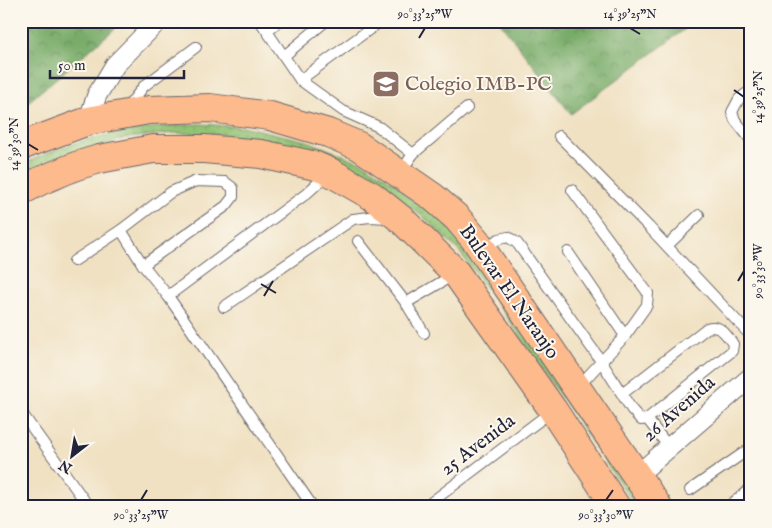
<svg xmlns="http://www.w3.org/2000/svg" width="772" height="528" font-family="'IM FELL English',serif">
  <defs>
    <pattern id="grass-dots" width="8" height="8" patternUnits="userSpaceOnUse" patternTransform="scale(1.25)"><rect width="8" height="8" fill="#93c475"/><path d="M2 2h.1M6 6h.1" fill="none" stroke="#7ea866" stroke-width="1.8" stroke-linecap="round"/></pattern>
    <pattern id="forest-crowns" width="20" height="18" patternUnits="userSpaceOnUse" patternTransform="scale(1.25)"><rect width="20" height="18" fill="#76aa66"/><path d="M2 6a3 3 0 1 1 6 0M12 15a3 3 0 1 1 6 0" fill="none" stroke="#608a55"/></pattern>
  </defs>
  <rect width="100%" height="100%" fill="#fbf7ec"/>
  <filter id="ink" filterUnits="userSpaceOnUse"><feTurbulence type="fractalNoise" baseFrequency=".02" numOctaves="2"/><feDisplacementMap in="SourceGraphic" scale="10" xChannelSelector="R" yChannelSelector="G"/><feConvolveMatrix kernelMatrix="1 2 1 2 8 2 1 2 1" color-interpolation-filters="sRGB"/></filter>
  <filter id="wash" filterUnits="userSpaceOnUse"><feTurbulence type="fractalNoise" baseFrequency=".0096" numOctaves="4" result="noise"/><feDisplacementMap in="SourceGraphic" scale="20" xChannelSelector="R" yChannelSelector="G"/><feGaussianBlur stdDeviation="1.12" result="paint"/><feColorMatrix in="noise" values="0 0 0 0 0 0 0 0 0 0 0 0 0 0 0 0 0 1.4 0 .05"/><feComposite in="paint" operator="in"/></filter>
  <g filter="url(#wash)">
    <rect width="100%" height="100%" fill="#f0e1c2"/>
    <path fill="url(#grass-dots)" stroke="#5a7358" d="M199,124l47,3 61,14 58,23 43,28 38,32 23,27 179,256h-12l-138,-203 -40,-54 -36,-34 -39,-29 -106,-43 -51,-9 -52,-2 -48,5 -49,15 -56,25v-13c12,-5 24,-11 35,-15 46,-18 95,-23 143,-26z"/>
    <g fill="url(#forest-crowns)" stroke="#4c6650">
      <polygon points="21,21 124,21 21,108"/>
      <polygon points="499,21 696,21 571,114"/>
    </g>
  </g>
  <g filter="url(#ink)">
    <g fill="none" stroke-linecap="round" stroke-linejoin="round">
      <defs>
        <g id="lane">
          <polyline points="260,21 300,80 343,111 379,127 413,154 400,173"/>
          <polyline points="267,31 279,21"/>
          <polyline points="284,56 326,21"/>
          <polyline points="300,80 381,21"/>
          <polyline points="751,90 739,99 732,112 735,120 751,140"/>
          <polyline points="127,108 144,86 196,47"/>
          <polyline points="559,136 649,227 751,336"/>
          <polyline points="413,154 467,108"/>
          <polyline points="572,190 648,293 647,305 625,336 577,388"/>
          <polyline points="121,230 171,192 196,181 225,182 233,188 233,197 226,206 143,265"/>
          <polyline points="358,241 406,303 424,333"/>
          <polyline points="667,246 699,215"/>
          <path d="M483,248l16,-9 9,-2 9,6 84,118 31,49 9,10 6,-1 85,-68 1,-7c-7,-10 -13,-20 -26,-16l-85,66"/>
          <polyline points="568,252 625,336"/>
          <polyline points="74,261 121,230 143,265 168,296"/>
          <polyline points="406,303 455,274"/>
          <polyline points="224,307 353,219 370,217 388,218"/>
          <polyline points="21,412 89,507"/>
          <polyline points="647,419 669,447"/>
          <polyline points="690,490 745,452 751,453"/>
          <polyline points="313,507 168,296 306,194 329,173"/>
          <polyline points="425,507 552,411"/>
          <polyline points="728,507 751,488"/>
        </g>
        <g id="street">
          <polyline points="88,121 97,95 115,65 158,21"/>
          <polyline points="636,476 751,377"/>
        </g>
        <g id="primary">
          <polyline points="21,146 88,121 149,110 210,108 270,116 328,133 359,146 433,197 457,218 477,242 658,507"/>
          <polyline points="21,191 40,181 76,166 99,159 153,149 204,149 261,154 316,166 330,172 372,196 402,220 456,273 553,410 616,507"/>
        </g>
      </defs>
      <use href="#lane" stroke="#6a656a" stroke-width="12"/>
      <use href="#street" stroke="#6a656a" stroke-width="21"/>
      <use href="#primary" stroke="#6a656a" stroke-width="30"/>
      <use href="#lane" stroke="#fff" stroke-width="10"/>
      <use href="#street" stroke="#fff" stroke-width="19"/>
      <use href="#primary" stroke="#fcba8d" stroke-width="28"/>
    </g>
  </g>
  <path fill="none" stroke="#22223b" stroke-width="2" d="M630,28l10,6M419,38l6,-10M734,90l10,7M28,144l10,6M738,281l6,-10M261,284l15,9M264,296l9,-15M141,500l6,-10M606,500l7,-10"/>
  <defs>
    <symbol id="school-square" viewBox="-11 -11 22 22"><rect x="-9" y="-9" width="18" height="18" rx="4" fill="#8d6e63" stroke="#fbf7ec"/><path d="M0-5L7-2L0 1L-7-2ZM-4 1L0 2.5L4 1V4Q0 6-4 4Z" fill="#fff"/></symbol>
  </defs>
  <g fill-rule="evenodd">
    <use href="#school-square" x="370" y="68" width="32" height="32"/>
  </g>
  <g text-anchor="middle" dominant-baseline="central" stroke-width="4" stroke-linejoin="round" paint-order="stroke">
    <g font-size="20" fill="#785e54" stroke="#fbf7ec" text-anchor="start">
      <text x="405" y="84">Colegio IMB-PC</text>
    </g>
    <g font-size="20" fill="#22223b" stroke="#fbf7ec">
      <text transform="translate(509 292) rotate(55)">Bulevar El Naranjo</text>
      <text transform="translate(679 409) rotate(-41)">26 Avenida</text>
      <text transform="translate(478 445) rotate(-37)">25 Avenida</text>
    </g>
  </g>
  <rect width="772" height="528" fill="none" stroke="#fbf7ec" stroke-width="55"/>
  <g transform="translate(72 456) rotate(211)" stroke="#fbf7ec" stroke-width="4" paint-order="stroke">
  <path d="M0-4L9 19L0 12L-9 19Z" fill="#22223b"/>
  <text y="-8" font-size="14" font-weight="bold" text-anchor="middle" fill="#22223b">N</text>
  </g>
  <path d="M50 70v8h134v-8" fill="none" stroke="#22223b" stroke-width="2.5"/>
  <text x="58" y="70" font-size="15" fill="#22223b" stroke="#fbf7ec" stroke-width="4" paint-order="stroke">50 m</text>
  <rect x="28" y="28" width="716" height="472" fill="none" stroke="#22223b" stroke-width="2"/>
  <g font-size="12" text-anchor="middle" fill="#22223b">
    <text x="425" y="18">90°33'25"W</text>
    <text x="630" y="18">14°39'25"N</text>
    <text transform="translate(758 97) rotate(-90)" y="4">14°39'25"N</text>
    <text transform="translate(14 144) rotate(-90)" y="4">14°39'30"N</text>
    <text transform="translate(758 271) rotate(-90)" y="4">90°33'30"W</text>
    <text x="141" y="519">90°33'25"W</text>
    <text x="606" y="519">90°33'30"W</text>
  </g>
</svg>
